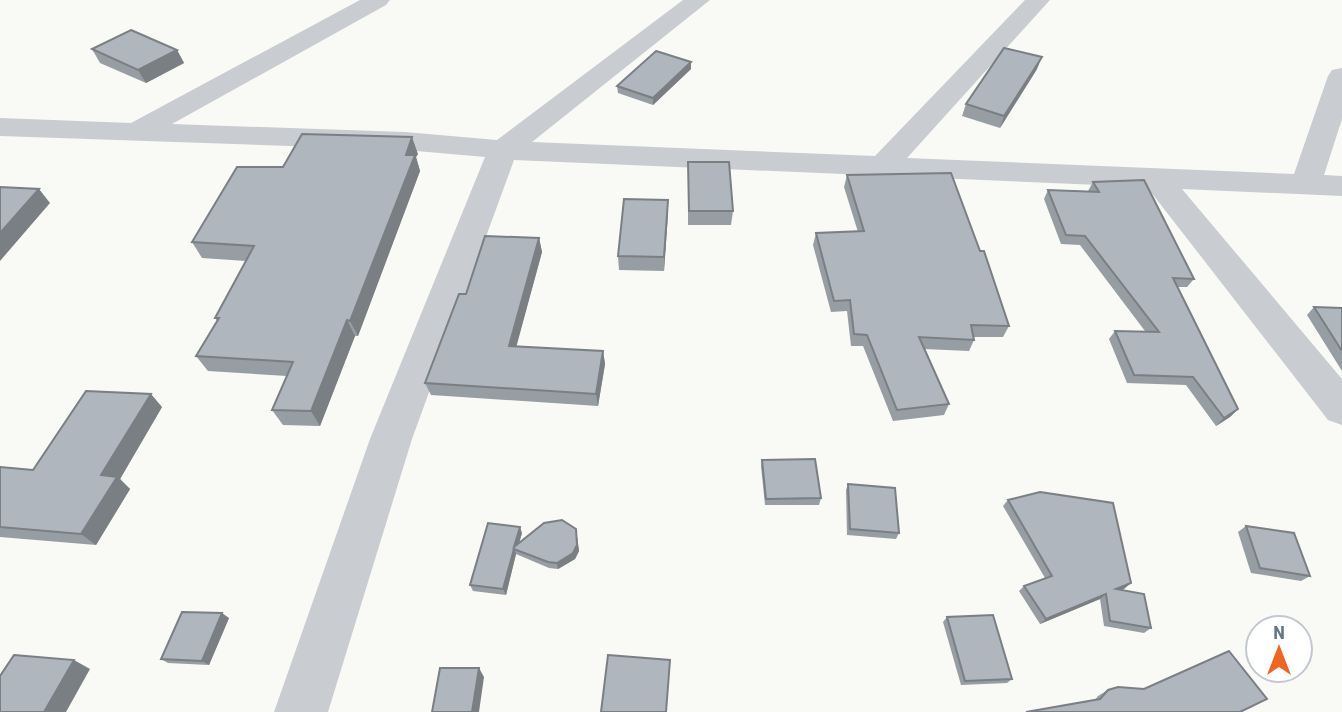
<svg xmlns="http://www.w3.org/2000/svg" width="1342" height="712" font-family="'Roboto Condensed',sans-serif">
  <rect width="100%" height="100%" fill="#f9f9f6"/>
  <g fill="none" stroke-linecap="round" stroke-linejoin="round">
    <polygon fill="#c9ccd0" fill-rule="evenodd" points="360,0 390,0 386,5 172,124 405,132 497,140 683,0 710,0 532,142 875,156 1025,0 1050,0 907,158 1294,174 1328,76 1332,70 1342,68 1342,119 1324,175 1342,176 1342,196 1182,189 1342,379 1342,425 1328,420 1147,187 514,160 412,439 328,712 274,712 370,439 485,157 405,150 0,136 0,118 131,123"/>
  </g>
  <g fill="#969da3">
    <polygon points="92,49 177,50 184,63 146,83 100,63"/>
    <polygon points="691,69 653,105 618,93 617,86"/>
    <polygon points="1037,69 1000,128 962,116 966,104"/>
    <polygon points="418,154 416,157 420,171 358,336 355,336 320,426 283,425 272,410 287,376 208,371 196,356 217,321 215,318 246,261 202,258 192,242 283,167"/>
    <polygon points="688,162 733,211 731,225 688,225"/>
    <polygon points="847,175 980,251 1009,326 1003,337 974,337 974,340 969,351 924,349 949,404 944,415 893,421 863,346 851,346 847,311 831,312 813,245 816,233 858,232 844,187"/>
    <polygon points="1093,182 1194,279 1187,287 1177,287 1238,409 1230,417 1216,426 1186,385 1127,383 1109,339 1115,331 1145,331 1080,245 1061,244 1044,199 1048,190 1088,191"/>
    <polygon points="668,200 664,271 619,270 618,256"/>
    <polygon points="539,238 542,252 516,346 603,351 605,364 598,406 431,395 425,383 466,294"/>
    <polygon points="1314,307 1342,308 1342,371 1307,315"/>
    <polygon points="162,407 120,479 130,489 96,545 0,537 0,467 33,470"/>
    <polygon points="762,460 821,498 819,505 765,505 761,466"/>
    <polygon points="848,484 899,533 896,539 847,535 846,490"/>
    <polygon points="1008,500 1124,589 1120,590 1151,628 1144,633 1104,626 1100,599 1040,624 1019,591 1024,586 1045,578 1003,506"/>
    <polygon points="1246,526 1310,576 1301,581 1251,573 1238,532"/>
    <polygon points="576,529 579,551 575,559 558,569 549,568 516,554 506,595 473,591 470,585 522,533 519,543"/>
    <polygon points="947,617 1012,679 1007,683 961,685 943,622"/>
    <polygon points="229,618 209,665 168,663 161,659"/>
    <polygon points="1108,690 1267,699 1095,700 1098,696"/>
  </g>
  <g fill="#7a7f84">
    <polygon points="177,50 184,63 146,83 138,70"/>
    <polygon points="1042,57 1037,69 1000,128 1004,116"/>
    <polygon points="691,62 691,69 653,105 653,98"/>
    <polygon points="412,137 418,154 416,157 420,171 358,336 350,321"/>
    <polygon points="39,189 50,203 0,261 0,233"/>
    <polygon points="668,200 668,214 664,271 664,257"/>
    <polygon points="539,238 542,252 513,359 509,346"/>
    <polygon points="347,320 355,336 320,426 311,411"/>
    <polygon points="603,351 605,364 598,406 596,394"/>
    <polygon points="151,394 162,407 120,479 130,489 96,545 81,534 101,475"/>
    <polygon points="1238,409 1230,417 1216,426 1224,418"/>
    <polygon points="520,527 522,533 517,550 514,547"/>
    <polygon points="576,529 579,551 575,559 558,569 557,563"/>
    <polygon points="514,549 516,554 506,595 503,589"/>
    <polygon points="1131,583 1124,589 1109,595 1116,589"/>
    <polygon points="1106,594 1100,599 1040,624 1046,619"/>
    <polygon points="222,613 229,618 209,665 202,661"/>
    <polygon points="74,660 90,669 66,712 44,712"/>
    <polygon points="479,668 484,677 479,712 472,712"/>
  </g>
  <g fill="#afb6bd" stroke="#7a7f84" stroke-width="2">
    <polygon points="131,30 177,50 138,70 92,49"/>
    <polygon points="1004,48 1042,57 1004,116 966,104"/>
    <polygon points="656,51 691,62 653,98 617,86"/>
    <polygon points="302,134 412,137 406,155 415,155 350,321 347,320 311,411 272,410 293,362 196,356 219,318 215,318 254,246 192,242 237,167 283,167"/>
    <polygon points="688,162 729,162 733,211 689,211"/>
    <polygon points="951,173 980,251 984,251 1009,326 971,325 974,340 919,337 949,404 897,410 867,335 854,334 850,300 834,301 816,233 864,231 847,175"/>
    <polygon points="1144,180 1194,279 1173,278 1238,409 1224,418 1193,377 1134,375 1115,331 1159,332 1085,236 1066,235 1048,190 1099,192 1093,182"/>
    <polygon points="0,187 39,189 0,233"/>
    <polygon points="624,199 668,200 664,257 618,256"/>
    <polygon points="485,236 539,238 509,346 603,351 596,394 425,383 459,294 466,294"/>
    <polygon points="1314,307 1342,308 1342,351"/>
    <polygon points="86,391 151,394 101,475 117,477 81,534 0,527 0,467 33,470"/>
    <polygon points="815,459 821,498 766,499 762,460"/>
    <polygon points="848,484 895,488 899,533 850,529"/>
    <polygon points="1040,492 1113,503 1131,583 1116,589 1144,594 1151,628 1110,621 1106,594 1046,619 1024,586 1052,576 1008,500"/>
    <polygon points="562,520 576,529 577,545 573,553 557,563 548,562 514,549 503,589 470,585 488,523 520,527 514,547 544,523"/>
    <polygon points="1246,526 1294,533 1310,576 1260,568"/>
    <polygon points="182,612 222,613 202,661 161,659"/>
    <polygon points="993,615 1012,679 965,681 947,617"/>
    <polygon points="1229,651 1267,699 1240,712 1026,712 1100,699 1108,690 1118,687 1144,689"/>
    <polygon points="14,655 74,660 44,712 0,712 0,676"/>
    <polygon points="608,655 670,660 666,712 601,712"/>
    <polygon points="440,668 479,668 472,712 432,712"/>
  </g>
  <g transform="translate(1279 649)"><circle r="33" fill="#ffffff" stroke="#c2c8d0" stroke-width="2"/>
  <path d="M0-5L12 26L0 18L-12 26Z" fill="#ef6521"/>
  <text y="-10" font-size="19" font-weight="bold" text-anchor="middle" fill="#667689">N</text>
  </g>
</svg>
